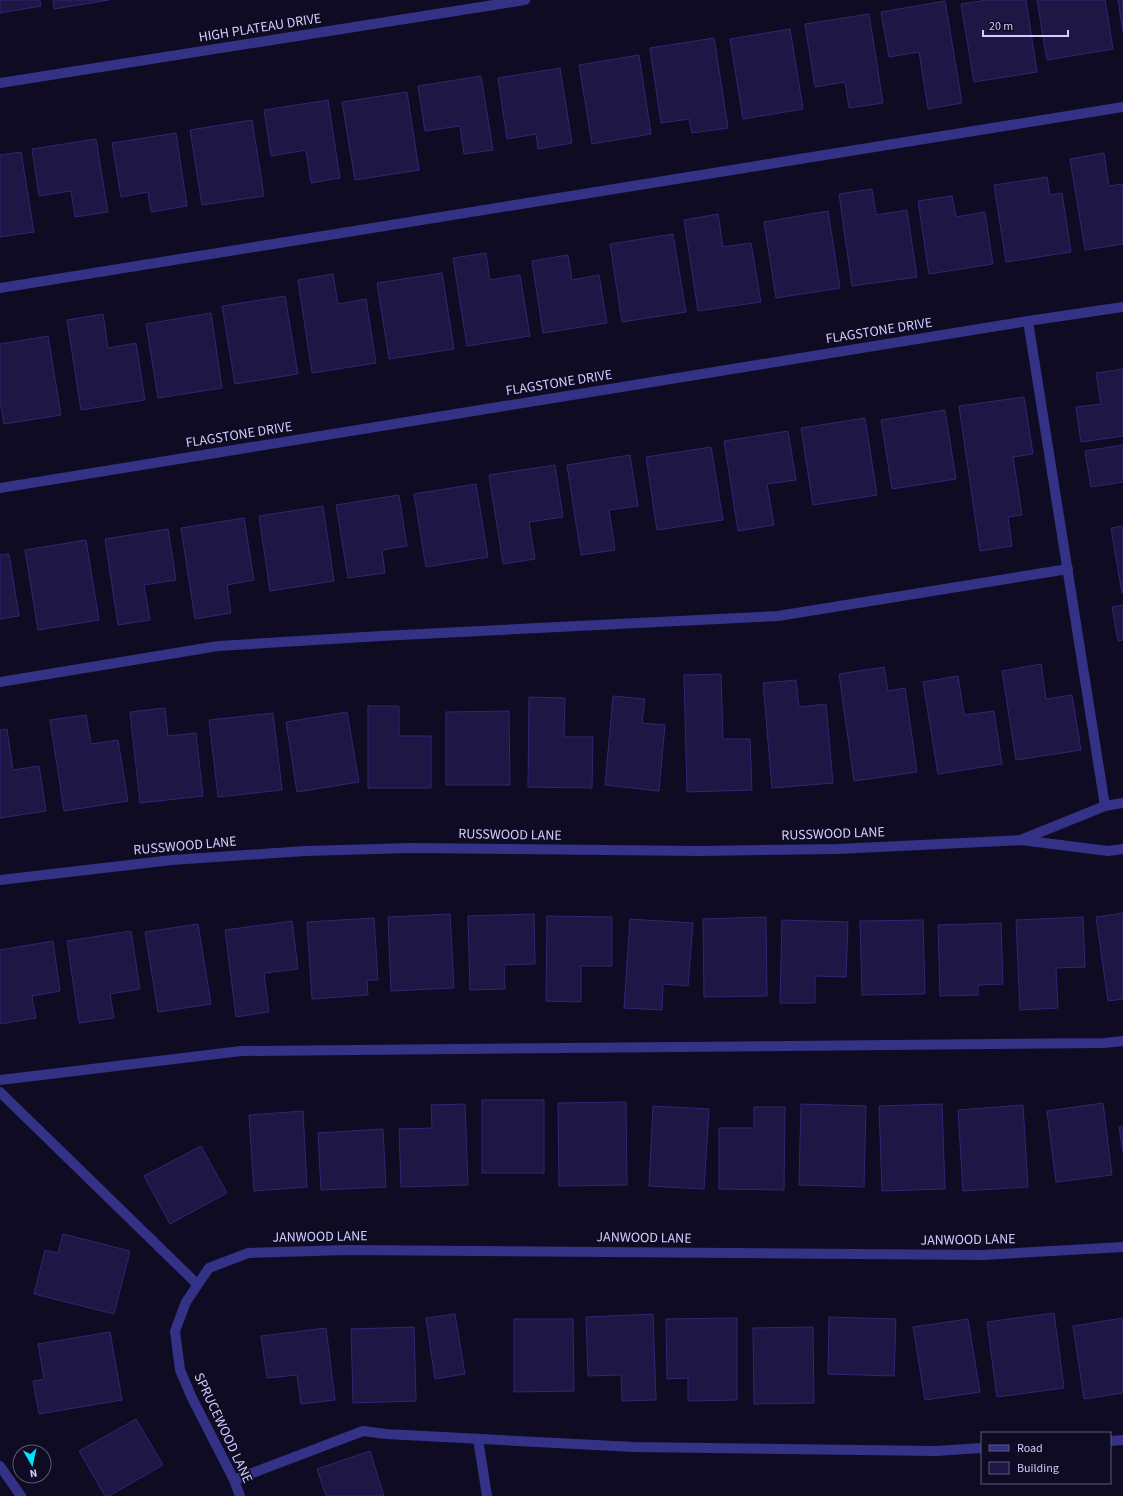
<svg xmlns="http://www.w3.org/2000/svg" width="1123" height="1496" font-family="'Source Sans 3',sans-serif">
  <rect width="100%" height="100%" fill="#0f0b22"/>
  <g fill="#1e1645" stroke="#332573">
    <polygon points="0,0 40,0 41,6 0,13"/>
    <polygon points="53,0 109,0 54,9"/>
    <polygon points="987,0 1026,0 1037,72 974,82 961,4"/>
    <polygon points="1037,0 1105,0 1113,49 1047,60"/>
    <polygon points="1118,0 1123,0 1123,32"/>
    <polygon points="945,1 962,103 928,109 919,52 889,57 881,12"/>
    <polygon points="869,14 883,103 849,108 845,82 815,87 805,24"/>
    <polygon points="790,29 803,109 743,119 730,39"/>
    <polygon points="714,38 728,128 692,133 689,119 661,123 650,48"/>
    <polygon points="639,55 651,134 592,144 579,65"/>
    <polygon points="560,68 572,143 538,149 536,134 507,139 498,78"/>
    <polygon points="481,76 493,150 464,154 460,126 425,131 418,86"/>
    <polygon points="407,92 419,170 355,180 342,102"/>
    <polygon points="328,100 340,178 311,183 306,150 271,156 264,110"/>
    <polygon points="252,120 264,196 202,205 190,130"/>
    <polygon points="176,133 187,206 151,212 148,192 121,197 112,143"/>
    <polygon points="96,139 108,212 75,217 71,191 39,196 32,149"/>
    <polygon points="21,152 34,232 0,237 0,155"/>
    <polygon points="1104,153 1109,186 1123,184 1123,244 1085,250 1070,159"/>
    <polygon points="1047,177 1050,195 1062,193 1071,252 1006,262 994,185"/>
    <polygon points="872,189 876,215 907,210 917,277 852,286 839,194"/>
    <polygon points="952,196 956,217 985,212 993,264 929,274 918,201"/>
    <polygon points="828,211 840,288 776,298 764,222"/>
    <polygon points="718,214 723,247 751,243 761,302 698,311 684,220"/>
    <polygon points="673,234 686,312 622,322 610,244"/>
    <polygon points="486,253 490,280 520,275 530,336 467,346 453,258"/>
    <polygon points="568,255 572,280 599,275 607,323 543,333 532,261"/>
    <polygon points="442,273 454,349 389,359 377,283"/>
    <polygon points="333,274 338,304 366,299 376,363 312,373 298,280"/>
    <polygon points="285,296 298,374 235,384 222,306"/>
    <polygon points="211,313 222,388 158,398 146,324"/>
    <polygon points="103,314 108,348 136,343 145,400 81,410 67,320"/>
    <polygon points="48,336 61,415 4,424 0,400 0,344"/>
    <polygon points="1123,369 1123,436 1081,442 1076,407 1101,404 1096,373"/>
    <polygon points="1024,397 1033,454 1013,457 1022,515 1008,517 1012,546 980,551 959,406"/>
    <polygon points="945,410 956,479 892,489 881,420"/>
    <polygon points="865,418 877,495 813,505 801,428"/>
    <polygon points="788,431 796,480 767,484 774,525 738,531 724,441"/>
    <polygon points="1123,445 1123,482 1091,487 1085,451"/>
    <polygon points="711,447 723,520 657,530 646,457"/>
    <polygon points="630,455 638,506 609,510 615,550 581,555 567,465"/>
    <polygon points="555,465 563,517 529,522 535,559 503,564 489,475"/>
    <polygon points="476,484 488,557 426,567 414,494"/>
    <polygon points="399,495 407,546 382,550 385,573 348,578 336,505"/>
    <polygon points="323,506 334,581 270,591 259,516"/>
    <polygon points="244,518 254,580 227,585 231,613 195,619 181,528"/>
    <polygon points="1123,526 1123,593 1122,593 1111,528"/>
    <polygon points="168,529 176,580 144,585 150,620 118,625 105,539"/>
    <polygon points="86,540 99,620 38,630 25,550"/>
    <polygon points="9,554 19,616 0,619 0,555"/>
    <polygon points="1123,605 1123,640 1118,641 1112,607"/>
    <polygon points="1041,664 1046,699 1072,695 1081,750 1016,760 1002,671"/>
    <polygon points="884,667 888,691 905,688 917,772 854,781 839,674"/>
    <polygon points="721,674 723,739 750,739 752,790 687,792 684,675"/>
    <polygon points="958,676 964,715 994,711 1002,764 938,774 923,682"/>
    <polygon points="796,680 799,707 826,704 833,783 772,788 763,683"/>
    <polygon points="613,696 645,699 642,723 665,725 659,791 605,785"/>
    <polygon points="529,697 565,698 564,737 593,737 592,788 528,787"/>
    <polygon points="368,706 399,706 399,736 431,736 431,788 368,788"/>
    <polygon points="165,708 168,736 196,733 203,796 140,803 130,712"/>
    <polygon points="509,711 510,785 446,785 446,712"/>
    <polygon points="347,712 359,782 297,792 286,722"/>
    <polygon points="273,713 282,790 218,797 209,720"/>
    <polygon points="86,715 91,744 118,740 128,801 64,811 50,720"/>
    <polygon points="7,729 13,770 39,766 46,811 0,818 0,730"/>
    <polygon points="1123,913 1123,999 1108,1001 1096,917"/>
    <polygon points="450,914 454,988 391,991 388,917"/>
    <polygon points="534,914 535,964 504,965 505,989 470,990 468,916"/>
    <polygon points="547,916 612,917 612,966 581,966 581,1002 546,1001"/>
    <polygon points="766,917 767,996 704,997 703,919"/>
    <polygon points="1083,917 1085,967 1056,968 1058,1008 1020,1010 1016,920"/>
    <polygon points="374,918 378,980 367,980 368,995 312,999 307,922"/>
    <polygon points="630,919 693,923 688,986 663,984 662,1010 624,1008"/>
    <polygon points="782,920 848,922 846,977 815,976 815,1003 780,1003"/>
    <polygon points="923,920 925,994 862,995 860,921"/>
    <polygon points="292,921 298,969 264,973 269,1012 236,1017 225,930"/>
    <polygon points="1001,923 1003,984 978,985 978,995 940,996 938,925"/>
    <polygon points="198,924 211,1004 158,1012 145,932"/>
    <polygon points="131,931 140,989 110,994 114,1018 79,1023 67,941"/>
    <polygon points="53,941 60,991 32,996 36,1018 0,1024 0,950"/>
    <rect x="482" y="1100" width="62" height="73"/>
    <polygon points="626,1102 627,1185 559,1186 558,1103"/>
    <polygon points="1103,1103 1112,1175 1056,1182 1047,1111"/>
    <polygon points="465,1104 468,1185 401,1187 399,1129 432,1128 431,1105"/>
    <polygon points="801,1104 866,1106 864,1187 799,1185"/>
    <polygon points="942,1104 945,1189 882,1191 879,1106"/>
    <polygon points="1023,1105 1028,1187 963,1191 958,1110"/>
    <polygon points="653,1106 709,1109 704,1189 649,1186"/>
    <polygon points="754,1107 785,1107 784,1190 719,1189 719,1128 754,1128"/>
    <polygon points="303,1111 307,1187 254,1191 249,1115"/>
    <polygon points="1123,1126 1123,1153 1119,1127"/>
    <polygon points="383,1129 386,1187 321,1190 318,1133"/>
    <polygon points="201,1146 227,1193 170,1224 144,1176"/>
    <polygon points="63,1234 130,1251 114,1314 34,1294 45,1250 58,1253"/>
    <polygon points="1054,1313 1064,1388 997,1397 987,1322"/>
    <polygon points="455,1314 465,1374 435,1379 426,1318"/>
    <polygon points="653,1314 656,1400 622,1401 621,1375 588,1376 586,1317"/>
    <polygon points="829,1317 896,1319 894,1376 828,1374"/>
    <polygon points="737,1318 737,1400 688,1401 688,1378 667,1379 666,1319"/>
    <polygon points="1123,1318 1123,1393 1084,1399 1073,1326"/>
    <polygon points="514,1319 573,1319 574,1391 514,1392"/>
    <polygon points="968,1319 980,1392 925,1400 913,1327"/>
    <polygon points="414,1327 416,1401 353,1403 351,1329"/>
    <polygon points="813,1327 814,1403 754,1404 753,1328"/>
    <polygon points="326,1328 335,1400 301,1404 297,1375 267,1378 261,1336"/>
    <polygon points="110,1332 122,1400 39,1414 33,1381 44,1379 38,1344"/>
    <polygon points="136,1419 163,1465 109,1496 105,1496 79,1451"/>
    <polygon points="370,1451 384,1496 326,1496 317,1469"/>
  </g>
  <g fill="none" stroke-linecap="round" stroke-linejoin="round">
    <g stroke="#333286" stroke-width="10">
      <polyline points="0,288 1123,107"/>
      <polyline points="1028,321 1105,806"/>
      <polyline points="0,682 218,646 381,636 778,616 1068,569"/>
      <polyline points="0,1080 241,1051 1104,1043 1123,1041"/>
      <polyline points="0,1092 197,1284"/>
      <polyline points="478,1439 487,1496"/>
      <polyline points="1110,1441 1123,1440"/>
      <polyline points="0,1466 21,1496"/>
      <polyline points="234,1480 363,1431 386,1434 634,1447 936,1451 982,1448"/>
    </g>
    <g stroke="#333286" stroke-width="10">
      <polyline points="0,83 525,0"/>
      <polyline points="0,488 1028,321 1123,307"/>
      <polyline points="1023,839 1105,806 1123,803"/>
      <polyline points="0,880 172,860 305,851 411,848 700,851 838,849 1021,840 1108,851 1123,849"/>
      <polyline points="240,1496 234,1480 192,1398 180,1370 175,1331 186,1302 209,1268 248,1253 347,1250 983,1255 1123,1247"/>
    </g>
  </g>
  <g text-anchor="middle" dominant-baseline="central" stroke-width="3" stroke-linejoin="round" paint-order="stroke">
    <g font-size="14" fill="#d1cdff" stroke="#0f0b22">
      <text transform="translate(260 28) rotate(-9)">HIGH PLATEAU DRIVE</text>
      <text transform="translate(879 331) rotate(-9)">FLAGSTONE DRIVE</text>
      <text transform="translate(559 383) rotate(-9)">FLAGSTONE DRIVE</text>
      <text transform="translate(239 435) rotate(-9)">FLAGSTONE DRIVE</text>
      <text transform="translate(833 834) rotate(-2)">RUSSWOOD LANE</text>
      <text transform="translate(510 835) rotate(1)">RUSSWOOD LANE</text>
      <text transform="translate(185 846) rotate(-5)">RUSSWOOD LANE</text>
      <text transform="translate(320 1237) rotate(-1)">JANWOOD LANE</text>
      <text transform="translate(644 1238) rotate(1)">JANWOOD LANE</text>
      <text transform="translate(968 1240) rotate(-1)">JANWOOD LANE</text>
      <text transform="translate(223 1428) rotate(65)">SPRUCEWOOD LANE</text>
    </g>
  </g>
  <rect x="981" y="1432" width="130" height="52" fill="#0f0b22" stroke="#5d597a"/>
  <rect x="989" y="1445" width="20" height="6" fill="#333286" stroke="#5d597a"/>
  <text x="1017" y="1452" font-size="12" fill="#d1cdff">Road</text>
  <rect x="989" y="1462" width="20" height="12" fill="#1e1645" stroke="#5d597a"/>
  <text x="1017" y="1472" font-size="12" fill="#d1cdff">Building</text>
  <g transform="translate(32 1464) rotate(171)"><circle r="19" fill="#0f0b22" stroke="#5d597a"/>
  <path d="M0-3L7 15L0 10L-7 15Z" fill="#00e4f8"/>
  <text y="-6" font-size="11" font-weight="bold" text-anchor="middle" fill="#d1cdff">N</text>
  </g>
  <path d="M983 30v6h85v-6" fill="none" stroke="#d1cdff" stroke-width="2"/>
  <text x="989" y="30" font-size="12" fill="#d1cdff" stroke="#0f0b22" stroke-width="3" paint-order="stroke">20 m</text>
</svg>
